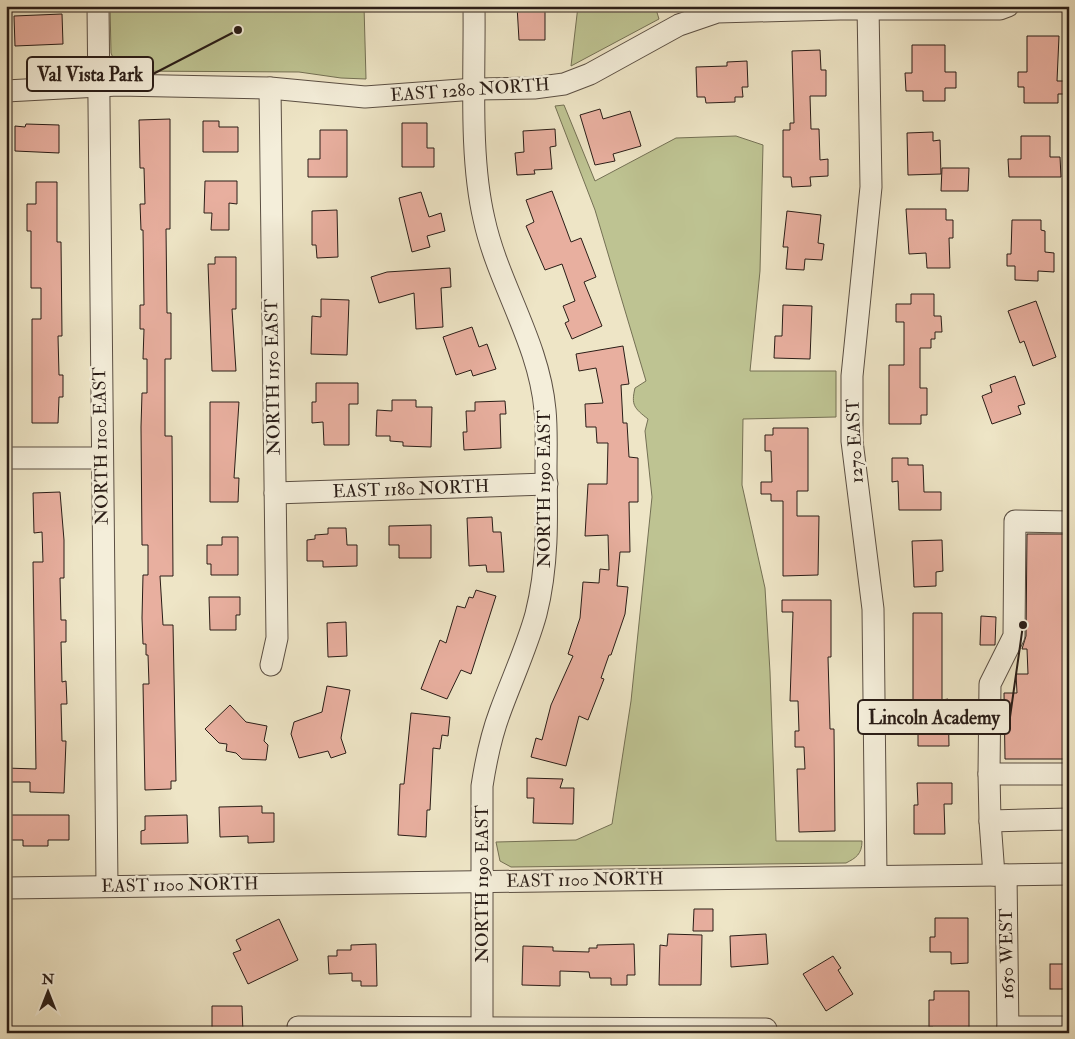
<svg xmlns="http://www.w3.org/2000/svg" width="1075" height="1039" font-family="'IM FELL Double Pica',serif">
  <rect width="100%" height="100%" fill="#eee5c6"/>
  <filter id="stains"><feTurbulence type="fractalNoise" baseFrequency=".004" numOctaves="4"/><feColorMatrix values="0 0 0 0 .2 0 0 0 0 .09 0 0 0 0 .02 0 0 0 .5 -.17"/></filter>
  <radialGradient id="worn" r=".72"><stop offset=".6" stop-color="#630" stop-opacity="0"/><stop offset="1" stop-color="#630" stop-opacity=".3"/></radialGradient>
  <g fill="#bec392" stroke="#747054">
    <polygon points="110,6 364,6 366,79 341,78 299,72 127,71 116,65 111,53"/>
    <polygon points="578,6 655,6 659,19 571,66"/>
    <path d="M564,105l31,76 81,-43 60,-2 27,9 -3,126 -10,100h86v46l-93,2 -1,66 23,103 5,84 6,169h86c0,13 -6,17 -16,22l-335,4 -11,-6 -4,-19 80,-2 36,-16 19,-123 21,-204 -7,-66 3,-12c-14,-11 -17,-14 -13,-31l11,-7 -51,-171 -40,-104z"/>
  </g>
  <g fill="#e8af9f" stroke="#2a1d17">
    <polygon points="517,6 545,6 545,40 519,40"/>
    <polygon points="62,14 63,44 15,46 14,16"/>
    <polygon points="1027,36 1059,36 1057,81 1065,81 1065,94 1058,94 1058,103 1024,103 1024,87 1018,87 1018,72 1027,72"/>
    <polygon points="912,45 945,45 945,72 956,72 956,88 945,88 945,101 923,101 923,91 906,91 905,73 912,73"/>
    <polygon points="820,50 821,70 826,70 826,96 810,96 811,129 819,129 820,160 828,159 828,176 810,177 811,186 792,187 791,177 783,177 783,130 790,130 790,123 794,123 792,51"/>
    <polygon points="747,61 748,87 742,87 743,97 735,97 735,102 706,103 705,97 697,97 696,67 727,66 727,62"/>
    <polygon points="600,109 603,119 630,111 641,146 613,154 615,161 595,165 580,115"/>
    <polygon points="170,119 170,229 166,229 167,313 171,313 171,359 165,359 165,436 172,436 173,576 160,576 163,625 173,625 176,781 171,781 171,789 145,790 143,684 149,684 148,655 146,655 146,644 143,644 142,618 143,575 148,575 148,545 142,545 141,427 142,393 147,393 147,359 143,359 144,329 140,329 140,305 144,305 143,230 141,230 140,204 145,204 144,168 140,168 139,120"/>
    <polygon points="203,121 219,121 219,127 238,127 238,152 203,152"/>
    <polygon points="402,123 427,123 427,148 434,148 434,167 402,167"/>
    <polygon points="26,124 59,125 59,153 15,151 15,126 25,127"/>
    <polygon points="555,129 556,146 550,147 552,169 534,170 535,174 517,175 515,153 524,152 523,131"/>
    <polygon points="320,130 347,130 347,177 308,177 308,159 320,159"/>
    <polygon points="933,132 933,141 940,140 941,174 908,175 907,133"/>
    <polygon points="1021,136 1050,136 1050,157 1060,157 1061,177 1009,177 1008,159 1021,159"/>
    <polygon points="942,168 969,168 968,191 941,191"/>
    <polygon points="205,181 237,181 237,204 229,203 229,230 211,230 212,213 204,213"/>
    <polygon points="36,182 57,182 57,242 61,242 62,336 58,336 59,375 63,375 63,397 59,397 58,423 32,423 32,319 41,319 41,288 31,288 31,231 27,231 27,204 36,204"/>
    <polygon points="552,191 571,242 581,238 596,277 584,282 602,326 572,339 565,323 569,321 563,306 575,301 562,264 545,270 526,226 534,222 526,200"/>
    <polygon points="421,192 429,217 441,213 445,231 427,236 430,247 412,252 399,198"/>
    <polygon points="906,209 946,209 946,220 953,220 953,238 949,238 950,268 927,268 926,253 909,254"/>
    <polygon points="337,210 338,257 317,258 316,245 312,245 312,211"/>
    <polygon points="787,211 821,215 818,243 824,244 822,260 805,259 804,270 786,269 788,247 783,247"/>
    <polygon points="1012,220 1041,220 1041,230 1045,231 1045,252 1054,253 1054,272 1038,271 1038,281 1015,280 1015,266 1007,266 1007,254 1011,254"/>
    <polygon points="215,257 236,257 236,309 232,309 236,371 212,371 208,264 215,264"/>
    <polygon points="450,268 451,287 441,288 443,327 416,329 414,293 379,303 371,277 387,272"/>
    <polygon points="911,294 934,294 934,316 941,316 942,332 935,332 935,339 931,339 931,348 920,348 920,388 927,388 927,415 921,415 921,424 889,424 889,365 904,365 904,322 896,322 896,304 911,304"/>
    <polygon points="321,299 349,300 347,355 311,354 312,316 321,317"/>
    <polygon points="1036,301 1056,357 1033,366 1024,341 1020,343 1008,311"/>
    <polygon points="783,305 812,306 810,359 774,358 775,336 782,336"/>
    <polygon points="472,327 479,347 487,344 496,369 473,376 471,370 456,375 443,337"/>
    <polygon points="623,346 629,384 621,385 623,423 627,423 629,457 638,458 638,502 629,502 630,552 620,552 617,586 628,587 625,614 611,655 609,655 601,678 604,679 588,720 579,716 566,766 531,757 536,738 542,740 551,705 573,656 568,654 580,618 583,582 599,583 600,569 609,570 608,535 585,536 588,484 607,484 608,443 597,443 596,427 586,427 585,404 603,403 596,368 579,371 576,354"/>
    <polygon points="1015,376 1025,404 1018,406 1021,414 992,424 982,396 992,392 990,385"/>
    <polygon points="316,383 358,383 358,404 349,404 349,445 324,445 323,422 312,423 312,402 316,402"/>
    <polygon points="392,400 416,400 416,407 432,407 431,447 403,446 403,442 390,441 390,436 376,436 377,410 392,411"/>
    <polygon points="505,401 506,414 500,414 501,448 464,450 463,432 467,432 466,411 475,411 475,402"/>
    <polygon points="210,402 239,402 234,478 239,478 238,502 210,502"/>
    <polygon points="773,428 808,428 808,491 797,491 797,516 819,516 818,575 783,576 783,501 771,501 771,494 761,494 761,482 772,482 771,451 765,451 765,435 773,435"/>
    <polygon points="892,458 908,458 908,465 923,465 924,492 941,492 941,510 899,510 898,481 892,482"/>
    <polygon points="60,492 64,540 64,578 60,578 61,620 66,620 66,642 61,642 62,682 66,681 67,704 61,704 62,741 66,741 64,793 30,792 30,782 6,782 6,768 36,769 33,562 43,562 42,532 34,533 33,493"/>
    <polygon points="492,517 493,532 501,532 504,572 487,572 486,565 469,566 467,518"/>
    <polygon points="431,525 431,558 399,558 399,545 389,545 389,526"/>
    <polygon points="328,528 346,528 347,545 357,545 357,566 323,567 323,561 307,561 307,540 315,539 315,535 328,534"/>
    <polygon points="1027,534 1069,534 1069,759 1005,759 1004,693 1017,693 1016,674 1028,674 1027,649 1022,649 1026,636"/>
    <polygon points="222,537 238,537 238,575 211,575 211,564 207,564 207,545 222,545"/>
    <polygon points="942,540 943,571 936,572 936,586 914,587 912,541"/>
    <polygon points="476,590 496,596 471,674 461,670 447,699 421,689 440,640 446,643 457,606 465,608 469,597 473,598"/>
    <polygon points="209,597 240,597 240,615 236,615 236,630 210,630"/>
    <polygon points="782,600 831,600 831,657 828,657 830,729 834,729 835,831 799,832 797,769 805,769 804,747 795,747 795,731 799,731 798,701 790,701 793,612 782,612"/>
    <polygon points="913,613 942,613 942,700 948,699 949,746 918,746 918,721 911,721 911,700 913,700"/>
    <polygon points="981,616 996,617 995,645 980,645"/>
    <polygon points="346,622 347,656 328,657 327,623"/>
    <polygon points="327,686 350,690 341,738 346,753 331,758 328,751 299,758 291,734 294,722 322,712"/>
    <polygon points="230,705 246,722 267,726 264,741 268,745 266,760 242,759 236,753 226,751 227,744 219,743 205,729"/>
    <polygon points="411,713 450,717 448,736 442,735 440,749 433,748 430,810 427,810 426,837 398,835 400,784 404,784"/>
    <polygon points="527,778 563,779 560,788 574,788 573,824 533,823 534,798 527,798"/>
    <polygon points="917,783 952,783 952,804 944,804 945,834 914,834 914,805 918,805"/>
    <polygon points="262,806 262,813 274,813 274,842 248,843 248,836 220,837 219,807"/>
    <polygon points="6,815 69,815 69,840 48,840 48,846 23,846 23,840 6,840"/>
    <polygon points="187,815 188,843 141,844 141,831 145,830 145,816"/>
    <polygon points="694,909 713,909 713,931 693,931"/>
    <polygon points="935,918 968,918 968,963 951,964 951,952 930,952 930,937 935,937"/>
    <polygon points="279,919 298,960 248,984 233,953 241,950 236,940"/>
    <polygon points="668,934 702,935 701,985 659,985 660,945 667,946"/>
    <polygon points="766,934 768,964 731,967 730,936"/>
    <polygon points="376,944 377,986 361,986 361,981 352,981 352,973 329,974 328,956 337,956 337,950 351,950 351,945"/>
    <polygon points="634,944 635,975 627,975 627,985 611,985 611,978 590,978 589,972 560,971 560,986 522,985 523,946 553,947 553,951 589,952 589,948 597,948 597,945"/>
    <polygon points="833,956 841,968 838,970 853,994 826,1011 803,974"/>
    <rect x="1050" y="964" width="19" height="25"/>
    <polygon points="934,991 969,991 969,1033 933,1033 933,1027 929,1027 929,1000 934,1000"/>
    <polygon points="212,1006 242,1006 243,1033 212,1033"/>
  </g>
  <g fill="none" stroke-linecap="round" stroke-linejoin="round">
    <defs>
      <g id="minor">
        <polyline points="98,6 107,885"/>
        <path d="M474,6c1,66 -5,149 10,213 14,65 55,123 61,191 2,20 1,40 1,60 1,48 2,97 -10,144 -9,33 -24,65 -36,98 -9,24 -14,48 -18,74v247"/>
        <polyline points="868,6 871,187 852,376 852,441 873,609 876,876"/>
        <polyline points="270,88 277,638 271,665"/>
        <polyline points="6,91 118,85 270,88 365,97 475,89 534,88 564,84 590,74 679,25 717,12 840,9 1000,9 1008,6"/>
        <polyline points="6,458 101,458"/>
        <polyline points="275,493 547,484"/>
        <polyline points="989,774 990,684 1014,636 1015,521 1069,522"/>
        <polyline points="990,821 989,774 1069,774"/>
        <polyline points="994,875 990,821 1069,819"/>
        <polyline points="1006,875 1008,1033"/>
        <polyline points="6,888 1069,874"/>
        <polyline points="298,1027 766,1029"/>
        <polyline points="1008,1027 1069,1027"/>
      </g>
    </defs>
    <use href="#minor" stroke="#5b4f43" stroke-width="23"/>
    <use href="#minor" stroke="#f4eeda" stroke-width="21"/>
  </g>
  <g text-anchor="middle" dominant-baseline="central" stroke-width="5" stroke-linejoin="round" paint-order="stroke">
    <g font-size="18" fill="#2a1d17" stroke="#f4eeda">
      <text transform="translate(470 90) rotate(-4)">EAST 1280 NORTH</text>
      <text transform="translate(273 377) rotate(-91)">NORTH 1150 EAST</text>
      <text transform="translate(855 441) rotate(-93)">1270 EAST</text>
      <text transform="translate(101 446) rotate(-91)">NORTH 1100 EAST</text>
      <text transform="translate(411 489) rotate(-2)">EAST 1180 NORTH</text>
      <text transform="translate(544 489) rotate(-90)">NORTH 1190 EAST</text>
      <text transform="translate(585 880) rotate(-1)">EAST 1100 NORTH</text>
      <text transform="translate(482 884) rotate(-90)">NORTH 1190 EAST</text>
      <text transform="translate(180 885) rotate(-1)">EAST 1100 NORTH</text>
      <text transform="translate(1007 954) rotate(-91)">1650 WEST</text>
    </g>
  </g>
  <path fill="none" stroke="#2a1d17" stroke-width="2" d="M238 30L153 74M1023 625L1010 717"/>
  <g fill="#2a1d17" stroke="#f4eeda" stroke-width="2">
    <circle cx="238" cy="30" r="5"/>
    <circle cx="1023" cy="625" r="5"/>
  </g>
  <g fill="#f4eeda" stroke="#2a1d17" stroke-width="2">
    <rect x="27" y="57" width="126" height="34" rx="5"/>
    <rect x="858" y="700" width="152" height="34" rx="5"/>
  </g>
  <g font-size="19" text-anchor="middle" font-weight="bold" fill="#2a1d17">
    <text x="90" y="81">Val Vista Park</text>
    <text x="934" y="724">Lincoln Academy</text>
  </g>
  <rect width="1075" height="1039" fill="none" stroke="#eee5c6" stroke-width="25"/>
  <rect x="8" y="8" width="1060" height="1024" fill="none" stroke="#2a1d17" stroke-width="2.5"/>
  <rect x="12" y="12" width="1050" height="1014" fill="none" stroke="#2a1d17"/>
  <g transform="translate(48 992)" stroke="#f4eeda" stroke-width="4" paint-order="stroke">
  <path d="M0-4L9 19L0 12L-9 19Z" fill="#2a1d17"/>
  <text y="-8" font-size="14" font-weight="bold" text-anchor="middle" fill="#2a1d17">N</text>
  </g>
  <rect width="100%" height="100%" filter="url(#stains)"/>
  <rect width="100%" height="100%" fill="url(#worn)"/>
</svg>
